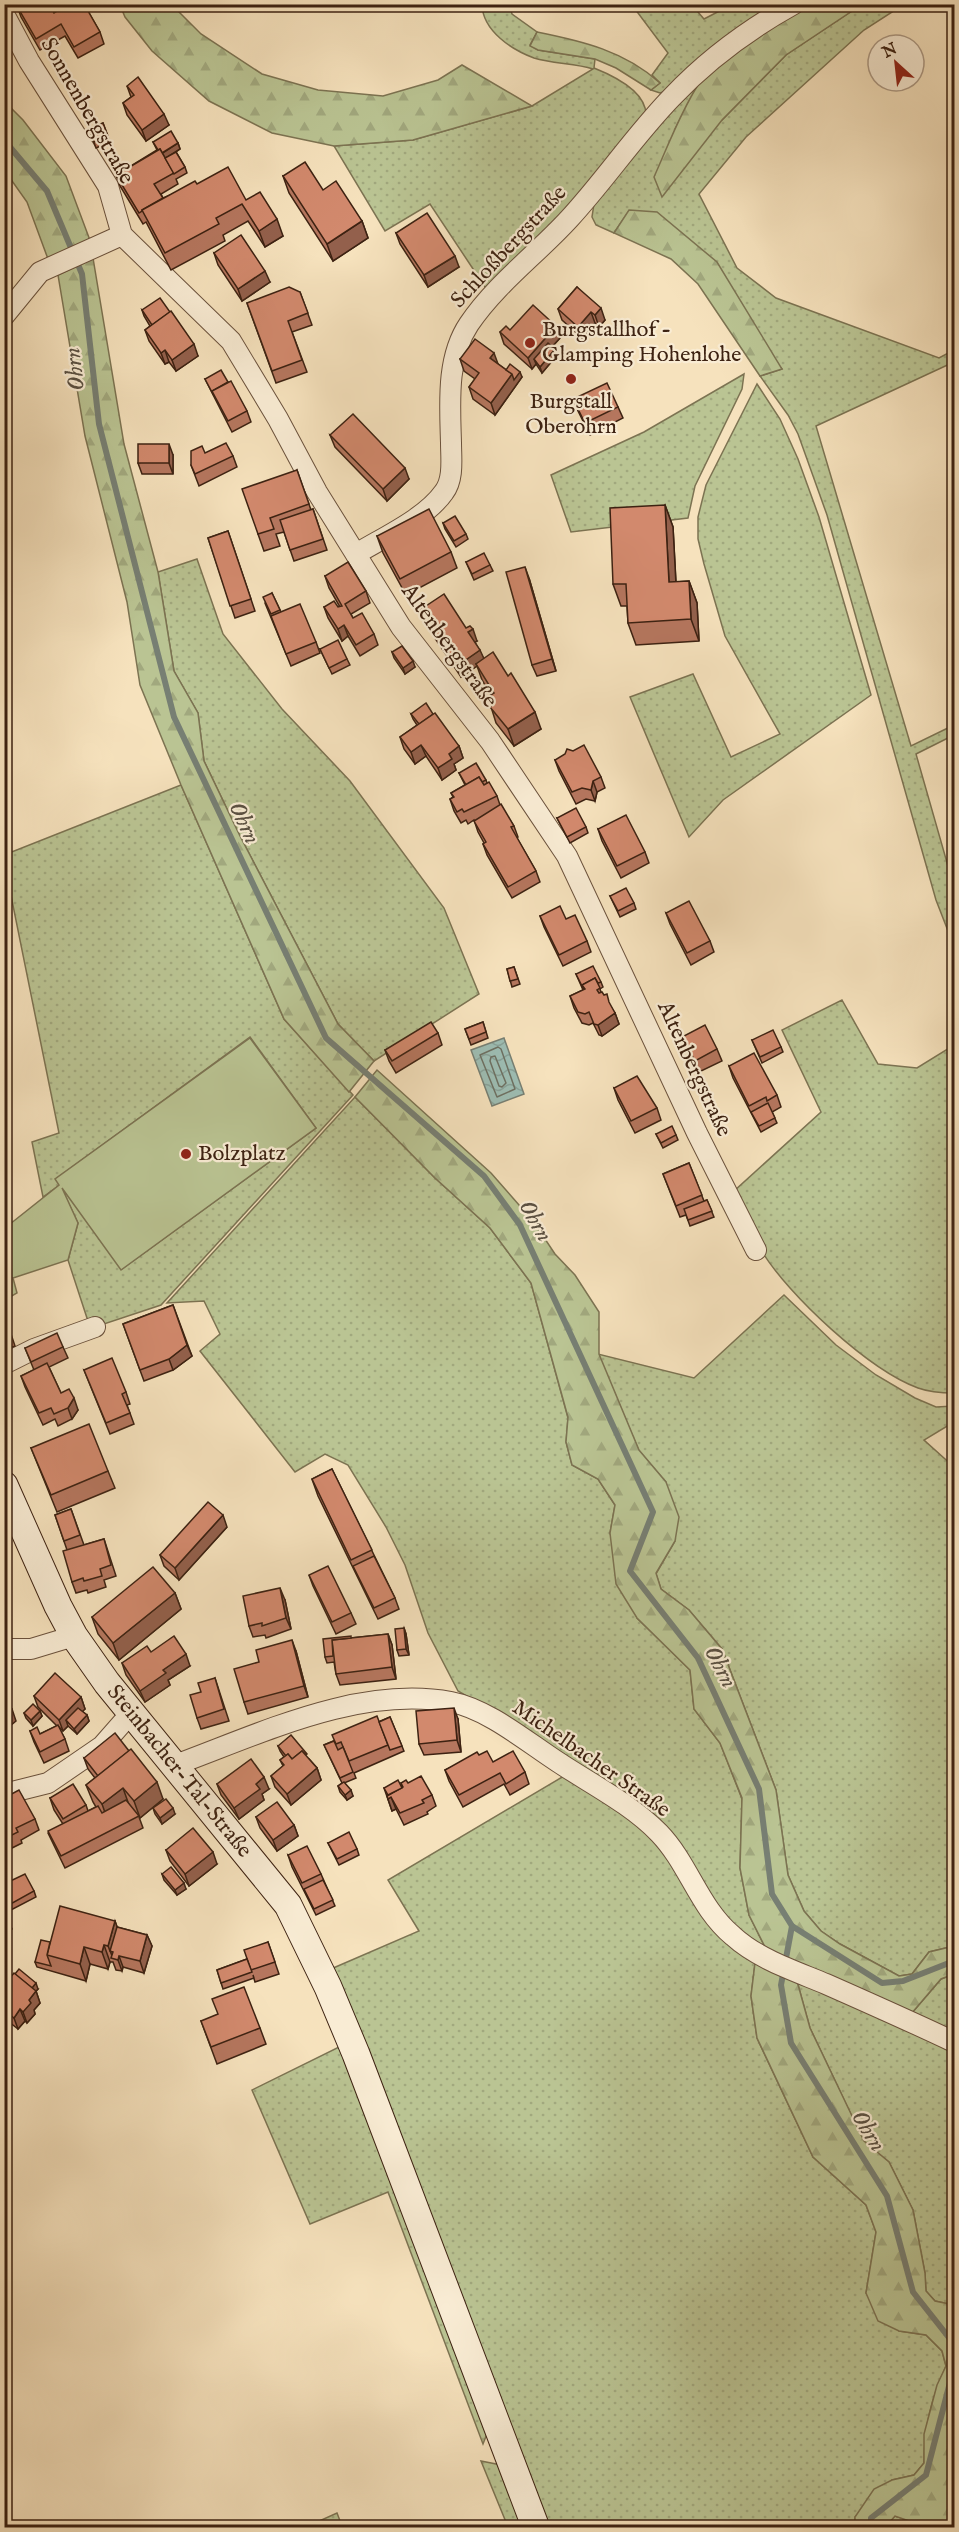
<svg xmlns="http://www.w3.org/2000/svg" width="959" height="2532" font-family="'IM FELL English',serif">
  <defs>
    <pattern id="grass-dots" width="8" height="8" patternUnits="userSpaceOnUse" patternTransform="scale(1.5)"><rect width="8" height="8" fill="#bac493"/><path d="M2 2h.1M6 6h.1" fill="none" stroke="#a1a87e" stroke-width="1.8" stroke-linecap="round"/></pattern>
    <pattern id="forest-firs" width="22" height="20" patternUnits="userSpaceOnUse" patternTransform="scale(1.5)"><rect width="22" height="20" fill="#bac493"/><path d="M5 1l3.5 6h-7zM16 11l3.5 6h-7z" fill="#a1a87e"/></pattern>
    <pattern id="water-waves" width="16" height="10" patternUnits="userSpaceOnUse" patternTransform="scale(1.5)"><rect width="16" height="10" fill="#9dbdb3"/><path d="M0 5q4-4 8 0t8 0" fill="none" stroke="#88a299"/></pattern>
  </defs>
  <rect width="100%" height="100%" fill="#f6e2bd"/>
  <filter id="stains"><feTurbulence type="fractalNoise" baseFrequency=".00333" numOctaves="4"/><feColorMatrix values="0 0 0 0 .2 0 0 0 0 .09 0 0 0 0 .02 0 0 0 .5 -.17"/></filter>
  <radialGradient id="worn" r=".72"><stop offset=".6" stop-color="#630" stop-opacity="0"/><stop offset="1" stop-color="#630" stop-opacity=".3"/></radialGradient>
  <g fill="url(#grass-dots)" stroke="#7c7352" stroke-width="1.5" fill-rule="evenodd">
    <path d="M482,5h27l3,9 25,18 -7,13 8,5 57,9 -1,9c20,8 53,24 52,48l-68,81 -91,93 -57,-86 -45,27 -51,-85 79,-6 119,-34 61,-37c-18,-6 -40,-5 -59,-11 -22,-8 -51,-27 -52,-53z"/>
    <polygon points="632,5 692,5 704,19 731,5 782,5 670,90 660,93 651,90 660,83 652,75 668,53"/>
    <polygon points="861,5 903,5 864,30 746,137 699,194 737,268 776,298 939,358 954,350 954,362 816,426 911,746 954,725 954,735 916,754 954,887 954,943 948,931 936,900 827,515 798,434 788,415 760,376 782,369 629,211 614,233 596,225 592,217 594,204 665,116 699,83 675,129 722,120 786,55"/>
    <polygon points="744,374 742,389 695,486 688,518 571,532 551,475 644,432"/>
    <polygon points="757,384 780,419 798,459 819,517 871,695 723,800 689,837 630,697 693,674 731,757 780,734 725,636 704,564 698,539 698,517 706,485"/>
    <polygon points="197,559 223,634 282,709 350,781 444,908 479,994 374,1061 338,1024 240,836 204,761 198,713 174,671 158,572"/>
    <path d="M181,785l103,234 69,76 -192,210 -66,22 -8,-9 -19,-58 10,-37 -18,-38 -17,12 -11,-55 27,-9 -54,-267 -1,-11zM250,1037l66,91 -194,141 -66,-90z"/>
    <path d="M842,1000l36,64 39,4 37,-23v348c-11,0 -25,-1 -36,-5 -49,-18 -130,-93 -157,-138 -11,-19 -18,-39 -28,-58l88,-80 -39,-82z"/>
    <polygon points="355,1097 435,1178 490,1228 531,1283 568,1418 566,1442 572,1465 598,1479 615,1505 610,1533 637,1618 690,1670 694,1709 720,1743 742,1799 740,1868 749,1915 766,1949 738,1933 677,1848 485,1707 458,1691 428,1633 405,1565 386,1527 348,1465 325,1454 295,1472 200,1351 220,1334 204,1301 167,1303"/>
    <polygon points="784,1295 836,1345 876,1375 915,1398 936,1407 954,1406 954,1422 924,1440 954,1467 954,1946 929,1952 912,1974 899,1976 840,1944 821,1931 804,1911 788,1875 776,1790 722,1649 689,1610 661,1589 656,1574 675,1541 666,1482 639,1451 598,1354 694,1378"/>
    <path d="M564,1776l73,48 19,19 99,120 -4,33 6,42 56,119 53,48 10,27 -10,61 33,38 27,4 16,16 4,15c-15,33 -22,61 -22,97l-10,12 -22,5 -37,37v10h-311l-213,-558 88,-38 -31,-51z"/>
    <polygon points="954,1974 954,2035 911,2014 941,1979"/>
    <polygon points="797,1981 954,2050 954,2305 935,2301 926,2291 925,2273 913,2210 889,2162 864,2142 810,2028"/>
    <polygon points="341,2046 488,2431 483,2444 388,2192 310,2224 252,2090"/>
    <polygon points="481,2461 501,2465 525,2527 508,2527"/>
    <polygon points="954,2511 954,2527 887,2528 887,2524 895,2516 921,2525 947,2521"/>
    <polygon points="337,2513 342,2526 306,2527"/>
  </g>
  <g fill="url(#forest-firs)" stroke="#7c7352" stroke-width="1.5">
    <polygon points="120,5 172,5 201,34 262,74 318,90 383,96 438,80 462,65 532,106 413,140 334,146 272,133 209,101 152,51 125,17"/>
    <path d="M810,5h51l-75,50 -64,65 -60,77 -8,-20c14,-31 26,-64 44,-92 19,-30 80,-63 112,-80z"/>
    <path d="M537,32c45,9 88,19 123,51l-9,7 -35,-22 -21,-9 -57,-9 -8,-4z"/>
    <polygon points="5,102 23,120 66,176 91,243 48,259 27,202 5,171"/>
    <polygon points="629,210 657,212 717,262 782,369 760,376 698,284 671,259 614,233"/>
    <polygon points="93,258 124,444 158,572 174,671 198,713 204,761 240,836 338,1024 374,1061 349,1092 284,1019 181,785 140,685 127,602 85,436 58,275"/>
    <polygon points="377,1070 491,1173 533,1221 555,1254 575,1275 599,1312 599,1354 639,1450 666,1482 679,1517 675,1541 656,1573 661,1589 689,1610 722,1649 776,1790 788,1875 804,1911 821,1931 840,1944 899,1976 912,1974 929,1952 954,1946 954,1974 941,1979 911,2014 766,1949 749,1915 740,1868 742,1798 720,1743 694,1709 690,1670 637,1618 616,1584 610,1533 615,1505 598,1479 572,1465 566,1442 568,1417 531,1283 490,1228 435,1178 355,1097"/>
    <polygon points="755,1963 797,1981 810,2028 864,2141 889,2162 913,2210 925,2273 926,2291 935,2301 954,2305 954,2511 947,2521 921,2525 895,2516 888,2524 887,2527 855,2527 855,2517 874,2489 892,2480 914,2475 924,2463 924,2434 937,2385 946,2366 942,2351 926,2335 899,2331 878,2321 866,2293 876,2232 866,2205 813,2157 757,2038 751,1996"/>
  </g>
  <polygon fill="#bac493" stroke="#7c7352" stroke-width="1.5" points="250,1038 316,1128 121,1270 62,1188 78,1223 68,1260 13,1278 17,1293 5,1300 5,1228 59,1185 55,1179"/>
  <polygon fill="url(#water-waves)" stroke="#777f73" stroke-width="1.5" points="504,1038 524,1094 492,1106 471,1050"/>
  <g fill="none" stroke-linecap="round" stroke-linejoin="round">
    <g stroke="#6d7062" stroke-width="1.5">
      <polygon points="498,1047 501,1049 515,1089 497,1097 480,1055"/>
      <polygon points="495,1056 506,1083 502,1087 499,1086 490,1061 491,1057"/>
    </g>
    <g stroke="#777f73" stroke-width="6">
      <polyline points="4,140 47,191 82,274 99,424 174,717 326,1038 484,1176 520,1225 653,1512 630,1571 698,1658 759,1789 772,1894 792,1926 781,1985 791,2043 887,2196 913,2292 954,2344"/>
      <polyline points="792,1926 882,1983 903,1981 954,1961"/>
      <polyline points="871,2528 871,2518 926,2475 954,2367"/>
    </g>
    <defs>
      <g id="street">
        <polyline points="4,14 29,61 108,186 122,235 231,341 278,419 317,492 401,627 490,741 567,856 697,1133 756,1250"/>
        <polyline points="4,316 40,272 122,235"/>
        <path d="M356,554c28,-17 70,-36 88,-62 10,-13 7,-34 7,-49 -1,-39 -5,-85 18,-119 27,-40 68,-70 100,-105 36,-39 66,-84 103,-122 35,-37 77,-68 122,-93"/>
        <polyline points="4,1364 34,1349 95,1327"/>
        <polyline points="4,1649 31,1649 74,1636"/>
        <path d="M175,1765c85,-31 184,-80 276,-63 37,7 76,40 107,60 33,22 73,42 101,71 30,31 40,75 74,103 25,23 62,35 93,48 43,19 86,38 128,58"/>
        <polyline points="4,1794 48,1783 102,1746 131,1713"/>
      </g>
      <g id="secondary">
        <path id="s1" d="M4,1485l54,121 16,30 33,47 181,222 40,82 28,67 180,474"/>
      </g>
    </defs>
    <use href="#street" stroke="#6b523d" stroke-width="22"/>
    <use href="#secondary" stroke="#3d2212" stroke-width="29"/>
    <use href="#street" stroke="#f9ecd4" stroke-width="20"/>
    <use href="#secondary" stroke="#f9ecd4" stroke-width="27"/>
  </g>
  <g fill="#b5765e" stroke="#3d2212" stroke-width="1.5">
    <polygon points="64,4 84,4 100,32 104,44 78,58 65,36 40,50 21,17 17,6 54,13 66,6"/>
    <polygon points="127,86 169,125 146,141 127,115 123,103 131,97"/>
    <polygon points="103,123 110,142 96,148 89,129"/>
    <polygon points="153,142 178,143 180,149 176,152 185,167 187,173 176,179 178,184 161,194 163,198 197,184 246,200 283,236 265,247 248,221 223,235 225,241 171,270 146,222 143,224 120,186 116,175 157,150"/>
    <polygon points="283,176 323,190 362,221 368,238 333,261 289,193"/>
    <polygon points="396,233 459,267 428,287 400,244"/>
    <polygon points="214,253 270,282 242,301 218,265"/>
    <polygon points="577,287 605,320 599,327 595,323 582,338 562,320 558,309"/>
    <polygon points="300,292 312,325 292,332 307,372 276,383 247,303"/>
    <polygon points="142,310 198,356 176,371 169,362 165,364 149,341 145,330 150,326 144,316"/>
    <polygon points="556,326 560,338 552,347 555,349 557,355 542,373 536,364 532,369 504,344 500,332 510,330"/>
    <polygon points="460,359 498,364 506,370 522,377 495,415 473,399 469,387 475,379 464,371"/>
    <polygon points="205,379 228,382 247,411 251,422 232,432"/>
    <polygon points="573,399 618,407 623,418 590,435 578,411"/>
    <polygon points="330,435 409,479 387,501 335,447"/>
    <polygon points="205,453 233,456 237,467 199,486 191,465"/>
    <polygon points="173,455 173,474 142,474 138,463"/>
    <polygon points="297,470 311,510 313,509 327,550 294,561 284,532 276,534 280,546 264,551 258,534"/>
    <polygon points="665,505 673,527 676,582 689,581 697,603 699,641 636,645 628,623 627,606 621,606 613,584"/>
    <polygon points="443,523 466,534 468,539 456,547 445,529"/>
    <polygon points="228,531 255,611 235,618 208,538"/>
    <polygon points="377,536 451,552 457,568 406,595 383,553"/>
    <polygon points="466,562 490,565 493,571 474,580"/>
    <polygon points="325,576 366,591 370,603 351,614 353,618 374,634 378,645 360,656 348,636 342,641 328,618 324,607 340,607 329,588"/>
    <polygon points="529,578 556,671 537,676 532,665"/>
    <polygon points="272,593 281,612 316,642 320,653 291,666 265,603"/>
    <polygon points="420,610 477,641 475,642 484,659 541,729 514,746 496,723 488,697 491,695 482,680 477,666 461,677 424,622"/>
    <polygon points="320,649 347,659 350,665 332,674"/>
    <polygon points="392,652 415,667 405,674 394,658"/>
    <polygon points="411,714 459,746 463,758 454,764 456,770 442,780 426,756 415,764 404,749 400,737 417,725 413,719"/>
    <polygon points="555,760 601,777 605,788 597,792 595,801 586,799 576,804 559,771"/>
    <polygon points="459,773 486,780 487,783 497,796 500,805 514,826 518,837 517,838 536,871 540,882 512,898 487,855 483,844 484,843 478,832 474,820 468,824 466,820 461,823 454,811 450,799 453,797 451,793 465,785"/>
    <polygon points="557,818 586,827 588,833 570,843"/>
    <polygon points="598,829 645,852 649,863 621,878 602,841"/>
    <polygon points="610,896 634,903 636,909 620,917"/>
    <polygon points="666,913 710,941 714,952 691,965 670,924"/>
    <polygon points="540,916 566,919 587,941 591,952 563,966 544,927"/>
    <polygon points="514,967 520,984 512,987 507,969"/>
    <polygon points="576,974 601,982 603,987 600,989 601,992 615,1013 619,1024 602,1036 599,1035 593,1023 589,1025 582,1023 574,1008 570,996 583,990"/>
    <polygon points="483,1022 488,1038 471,1045 465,1029"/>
    <polygon points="438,1033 442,1045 396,1073 389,1061 385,1050"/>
    <polygon points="682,1037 717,1049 722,1061 699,1072 687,1048"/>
    <polygon points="752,1040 781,1047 783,1052 762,1063"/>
    <polygon points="729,1066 777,1095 781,1107 772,1112 777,1123 761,1132 733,1078"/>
    <polygon points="614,1088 657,1108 661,1120 635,1133 618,1100"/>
    <polygon points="656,1134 676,1135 678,1140 663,1148"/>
    <polygon points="689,1163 704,1201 707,1200 714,1217 690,1226 686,1215 680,1217 663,1174"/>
    <polygon points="173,1305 192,1356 173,1370 144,1381 123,1324"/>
    <polygon points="4,1325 11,1334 15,1346 4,1350"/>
    <polygon points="63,1347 68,1358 49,1367 61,1393 78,1410 72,1419 58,1426 55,1419 43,1425 25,1387 21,1376 34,1370 25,1348"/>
    <polygon points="84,1370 126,1392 130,1404 127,1405 134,1424 110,1434"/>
    <polygon points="31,1448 108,1471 115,1488 57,1512"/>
    <polygon points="332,1469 395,1598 399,1609 378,1619 318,1496 312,1479"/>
    <polygon points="71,1509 84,1545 104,1539 116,1576 104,1580 106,1587 88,1593 87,1590 76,1593 72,1582 67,1550 55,1515"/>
    <polygon points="227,1527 179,1580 164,1566 160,1555"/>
    <polygon points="309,1575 351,1613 356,1624 336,1634 313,1586"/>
    <polygon points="175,1593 181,1609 119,1660 98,1634 92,1617"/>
    <polygon points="285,1600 291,1629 266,1638 265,1635 253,1637 249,1626"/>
    <polygon points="404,1628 406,1634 409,1655 399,1656 397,1650"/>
    <polygon points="388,1634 392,1645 396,1679 340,1685 336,1674 334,1662 327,1663 325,1657 351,1638"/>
    <polygon points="296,1651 308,1697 248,1714 244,1702 259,1662"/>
    <polygon points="151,1652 190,1666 168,1680 170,1685 145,1702 126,1675 122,1663"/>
    <polygon points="215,1678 229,1721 201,1729 197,1718 201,1692"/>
    <polygon points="34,1696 81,1697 85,1709 82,1711 87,1715 89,1721 77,1734 68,1726 63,1731 58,1726 65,1739 69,1751 44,1763 34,1742 30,1731 40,1734 57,1726 38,1707"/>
    <polygon points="40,1711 42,1716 33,1726 26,1718 24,1713"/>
    <polygon points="390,1717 404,1751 354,1773 356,1778 344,1783 353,1796 347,1800 340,1792 338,1786 342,1783 324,1745"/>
    <polygon points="458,1719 461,1752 424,1755 419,1744"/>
    <polygon points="278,1746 309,1759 317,1768 321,1780 291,1805 275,1787 271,1776 283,1766 280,1760 284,1757 280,1751"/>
    <polygon points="479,1755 493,1762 525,1772 529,1784 510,1795 504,1784 463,1807 449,1781 445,1770"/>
    <polygon points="4,1758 10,1772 4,1774"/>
    <polygon points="84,1758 163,1799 140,1818 139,1817 143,1828 65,1868 48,1833 63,1824 54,1810 50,1798 86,1805 88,1811 96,1807 93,1802 86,1785 95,1778 88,1769"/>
    <polygon points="401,1783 408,1783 432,1795 436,1806 427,1812 428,1814 404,1825 396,1809 392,1811 384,1788 402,1788"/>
    <polygon points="217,1784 269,1789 262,1794 264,1800 239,1819 221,1795"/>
    <polygon points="4,1798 35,1819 39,1830 21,1840 22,1843 6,1851 4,1849"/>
    <polygon points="153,1808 175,1814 162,1824 155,1814"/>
    <polygon points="256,1817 294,1825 298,1836 277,1851 260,1828"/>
    <polygon points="328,1843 357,1849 359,1855 339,1865"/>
    <polygon points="166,1850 217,1864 189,1886 170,1861"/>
    <polygon points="288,1855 321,1874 335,1906 316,1915 292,1867"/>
    <polygon points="162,1874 186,1889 177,1895 164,1880"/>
    <polygon points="4,1884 34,1891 36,1897 9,1911 4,1903"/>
    <polygon points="4,1912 12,1929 4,1933"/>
    <polygon points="115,1921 117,1927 147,1935 152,1946 144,1973 123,1967 122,1971 116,1970 113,1962 110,1962 108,1969 90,1964 86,1981 37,1967 35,1962 50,1942"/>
    <polygon points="268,1942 279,1974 255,1982 253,1975 254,1978 223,1989 217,1970 247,1959"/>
    <polygon points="4,1985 38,1989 36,1991 40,2003 34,2010 35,2014 27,2023 25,2021 18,2029 4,2018"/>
    <polygon points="201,2021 260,2028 266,2044 217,2064"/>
  </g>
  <g fill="#93604c" stroke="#3d2212" stroke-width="1.5">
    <polygon points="164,114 169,125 146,141 142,130"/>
    <polygon points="178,143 180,149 163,160 161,154"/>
    <polygon points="277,219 283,236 265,247 259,231"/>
    <polygon points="362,221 368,238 333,261 327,244"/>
    <polygon points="455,256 459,267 428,287 424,275"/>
    <polygon points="265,271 270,282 242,301 238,289"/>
    <polygon points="601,308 605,320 599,327 595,315"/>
    <polygon points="591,312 595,323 582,338 578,327"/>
    <polygon points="556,326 560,338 537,363 534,359 536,364 532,369 528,358"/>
    <polygon points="194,344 198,356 176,371 172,360"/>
    <polygon points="555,349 557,355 542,373 540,367"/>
    <polygon points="165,350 169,362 165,364 161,353"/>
    <polygon points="494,353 498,364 490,358"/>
    <polygon points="520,372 522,377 495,415 491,403 512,374"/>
    <polygon points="169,444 173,455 173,474 169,463"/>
    <polygon points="405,468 409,479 387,501 383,489"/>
    <polygon points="665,505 673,527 677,604 669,582"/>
    <polygon points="525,567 529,578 556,671 552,659"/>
    <polygon points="689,581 697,603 699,641 691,619"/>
    <polygon points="344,625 348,636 342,641 338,629"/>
    <polygon points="473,629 477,641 473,643 468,632"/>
    <polygon points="480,650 485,661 476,664 477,666 461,677 457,666"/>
    <polygon points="413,661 415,667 405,674 403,668"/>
    <polygon points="535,712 541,729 514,746 508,729"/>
    <polygon points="421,745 426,756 415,764 411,752"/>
    <polygon points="459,746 463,758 454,764 456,770 442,780 438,768 449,754"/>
    <polygon points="593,781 597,792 595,801 591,790"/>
    <polygon points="615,1013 619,1024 602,1036 598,1025"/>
    <polygon points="187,1345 192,1356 173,1370 169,1359"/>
    <polygon points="74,1398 78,1410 72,1419 68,1408"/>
    <polygon points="223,1515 227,1527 179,1580 175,1568"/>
    <polygon points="280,1588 285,1600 291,1629 286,1618"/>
    <polygon points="175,1593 181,1609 119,1660 113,1643"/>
    <polygon points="404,1628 406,1634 409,1655 406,1649"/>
    <polygon points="388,1634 392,1645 396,1679 392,1667"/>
    <polygon points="292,1640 296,1651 308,1697 304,1686"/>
    <polygon points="186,1654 190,1666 168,1680 170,1685 145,1702 140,1691 163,1670"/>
    <polygon points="81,1697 85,1709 70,1724 66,1720 68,1726 63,1731 59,1720"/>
    <polygon points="454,1708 458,1719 461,1752 457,1740"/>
    <polygon points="12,1709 16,1721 4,1731 4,1716"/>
    <polygon points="40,1711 42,1716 33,1726 31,1720"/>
    <polygon points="87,1715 89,1721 77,1734 74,1729"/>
    <polygon points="317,1768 321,1780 291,1805 287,1794"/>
    <polygon points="264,1777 269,1789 262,1794 264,1800 239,1819 234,1808 256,1784"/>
    <polygon points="157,1782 163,1799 140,1818 134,1801"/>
    <polygon points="123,1788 129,1805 108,1821 102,1804"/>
    <polygon points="351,1790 353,1796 347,1800 345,1795"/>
    <polygon points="391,1797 396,1809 392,1811 388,1799"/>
    <polygon points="173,1808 175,1814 162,1824 160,1818"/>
    <polygon points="294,1825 298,1836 277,1851 273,1840"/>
    <polygon points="213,1852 217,1864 189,1886 185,1874"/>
    <polygon points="184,1883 186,1889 177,1895 175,1890"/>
    <polygon points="115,1921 121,1938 113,1952 110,1951 113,1958 108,1946"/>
    <polygon points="147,1935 152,1946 144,1973 140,1961"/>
    <polygon points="104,1945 110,1962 108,1969 102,1952"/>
    <polygon points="84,1947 90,1964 86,1981 80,1964"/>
    <polygon points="119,1956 123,1967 122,1971 118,1960"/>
    <polygon points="36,1983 38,1989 32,1996 30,1990"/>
    <polygon points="36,1991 40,2003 34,2010 35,2014 27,2023 23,2012 29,2000"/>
    <polygon points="20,2009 25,2021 18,2029 14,2018"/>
  </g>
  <g fill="#d2896d" stroke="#3d2212" stroke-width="1.5">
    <polygon points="19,4 49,4 54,13 67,5 67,4 84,4 100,32 74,47 61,24 36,39 17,6"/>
    <polygon points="138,77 164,114 142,130 123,103 134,95 127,86"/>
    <polygon points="103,123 108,136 94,142 89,129"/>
    <polygon points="171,131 178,143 162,153 160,149 158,150 153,142"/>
    <polygon points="160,149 174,173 154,184 163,198 142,210 142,211 139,213 116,175"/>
    <polygon points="176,152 185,167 174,174 165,158"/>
    <polygon points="305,162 323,190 336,181 362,221 327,244 283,176"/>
    <polygon points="228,167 246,200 260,192 277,219 259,231 242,204 216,218 219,224 165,253 142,210 195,181 197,184"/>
    <polygon points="427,213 455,256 424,275 396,233"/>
    <polygon points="241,235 265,271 238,289 214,253"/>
    <polygon points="289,287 300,292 308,313 288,321 302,360 272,371 247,303"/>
    <polygon points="577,287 601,308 595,315 591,312 578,327 558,309"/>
    <polygon points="160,298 170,312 152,325 142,310"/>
    <polygon points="533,305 556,326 528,358 500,332 506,326 510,330"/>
    <polygon points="171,311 194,344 172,360 165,350 161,353 145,330"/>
    <polygon points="475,339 494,353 490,358 512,374 491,403 469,387 479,373 460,359"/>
    <polygon points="548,343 555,349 540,367 534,359"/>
    <polygon points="510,364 520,372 514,380 512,374 506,370"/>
    <polygon points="221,370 228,382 212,391 214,396 205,379"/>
    <polygon points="231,381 247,411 228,421 212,391"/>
    <polygon points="607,383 618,407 585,423 573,399"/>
    <polygon points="353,414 405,468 383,489 330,435"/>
    <polygon points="226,443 233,456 195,474 191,465 191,451 202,446 205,453"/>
    <rect x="138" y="444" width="31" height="19"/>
    <polygon points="297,470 309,504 270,518 274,529 258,534 242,489"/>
    <polygon points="665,505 669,582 689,581 691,619 628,623 626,584 613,584 610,508"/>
    <polygon points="313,509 323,539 290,550 280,520"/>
    <polygon points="429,509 451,552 400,579 377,536"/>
    <polygon points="455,516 466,534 454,541 443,523"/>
    <polygon points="228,531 251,599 230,606 208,538"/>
    <polygon points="484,553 490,565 472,574 466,562"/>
    <polygon points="348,562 366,591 345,604 353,618 362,613 374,634 356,645 344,625 338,629 324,607 334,601 338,607 342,606 325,576"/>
    <polygon points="525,567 552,659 532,665 506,572"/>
    <polygon points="272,593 280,610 271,614 263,597"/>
    <polygon points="444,594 466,628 470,626 473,629 468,632 480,650 457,666 420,610"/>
    <polygon points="300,604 316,642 286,654 271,616"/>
    <polygon points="338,640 347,659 329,668 320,649"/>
    <polygon points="402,646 413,661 403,668 392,652"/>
    <polygon points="493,652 508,676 511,673 535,712 508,729 490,707 492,705 488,697 494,693 476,664"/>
    <polygon points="426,703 433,714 419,724 411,714"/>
    <polygon points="435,713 459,746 449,754 452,759 438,768 421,745 411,752 400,737"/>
    <polygon points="584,745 601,777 593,781 591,790 582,788 572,792 555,760 565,754 567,749 573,751"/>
    <polygon points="476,763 486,780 482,782 479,777 466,785 459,773"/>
    <polygon points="479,777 484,785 489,782 497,796 464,812 462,809 457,812 450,799 454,797 451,793"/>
    <polygon points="501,804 514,826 511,827 536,871 508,887 483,844 486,842 474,821"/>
    <polygon points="576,808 586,827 567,837 557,818"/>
    <polygon points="626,815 645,852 617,866 598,829"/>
    <polygon points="626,888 634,903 618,911 610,896"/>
    <polygon points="689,901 710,941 687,953 666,913"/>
    <polygon points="560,906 566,919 575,915 587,941 559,955 540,916"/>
    <polygon points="593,966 601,982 598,983 595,978 582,985 584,990 576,974"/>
    <polygon points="514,967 518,979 510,981 507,969"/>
    <polygon points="595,978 600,988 597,990 599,993 602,992 604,995 607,994 609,1002 615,1013 598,1025 594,1024 589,1012 585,1014 578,1012 570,996 585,989 582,985"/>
    <polygon points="431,1022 438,1033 392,1061 385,1050"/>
    <polygon points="483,1022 486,1032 469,1039 465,1029"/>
    <polygon points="705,1025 717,1049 695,1061 682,1037"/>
    <polygon points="773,1030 781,1047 760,1057 752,1040"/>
    <polygon points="754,1053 777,1095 767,1101 766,1097 749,1106 729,1066"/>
    <polygon points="637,1076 657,1108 631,1121 614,1088"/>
    <polygon points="768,1103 775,1118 759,1126 751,1112"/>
    <polygon points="672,1126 676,1135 661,1143 656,1134"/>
    <polygon points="689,1163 702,1195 676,1206 663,1174"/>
    <polygon points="707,1200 712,1211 688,1220 684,1209"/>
    <polygon points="173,1305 187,1345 169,1359 140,1370 123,1324"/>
    <polygon points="7,1324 11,1334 4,1337 4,1325"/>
    <polygon points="57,1333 63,1347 31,1362 25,1348"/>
    <polygon points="112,1358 126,1392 122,1394 130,1413 106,1423 84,1370"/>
    <polygon points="47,1363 61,1393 69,1389 74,1398 68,1408 54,1414 51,1408 39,1413 21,1376"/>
    <polygon points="89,1424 108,1471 51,1495 31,1448"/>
    <polygon points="332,1469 372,1550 351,1560 312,1479"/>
    <polygon points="208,1502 223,1515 175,1568 160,1555"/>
    <polygon points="71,1509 80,1535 64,1541 55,1515"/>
    <polygon points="104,1539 111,1565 100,1569 102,1576 84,1581 83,1578 72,1582 63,1551"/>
    <polygon points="374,1556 395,1598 374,1608 353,1566"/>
    <polygon points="328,1566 351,1613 332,1622 309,1575"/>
    <polygon points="153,1567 175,1593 113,1643 92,1617"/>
    <polygon points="280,1588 286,1618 262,1626 262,1623 249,1626 243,1596"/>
    <polygon points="404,1628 406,1649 397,1650 395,1629"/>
    <polygon points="388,1634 392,1667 336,1674 332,1640"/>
    <polygon points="174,1636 186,1654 163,1670 166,1673 140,1691 122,1663 147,1646 151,1652"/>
    <polygon points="351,1636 351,1638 332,1640 333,1656 325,1657 323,1639"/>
    <polygon points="292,1640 304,1686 244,1702 234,1669 259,1662 256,1650"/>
    <polygon points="55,1673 81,1697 59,1720 34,1696"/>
    <polygon points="215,1678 224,1709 197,1718 190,1695 201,1692 198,1683"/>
    <polygon points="4,1702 12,1709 4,1716"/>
    <polygon points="33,1704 40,1711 31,1720 24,1713"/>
    <polygon points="78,1708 87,1715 74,1729 66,1720"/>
    <polygon points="454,1708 457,1740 419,1744 416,1711"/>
    <polygon points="377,1716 388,1745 349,1761 341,1742 336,1744 332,1735"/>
    <polygon points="390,1717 402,1746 390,1750 379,1722"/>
    <polygon points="58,1725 65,1739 40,1752 30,1731 37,1727 40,1734"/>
    <polygon points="115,1733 129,1751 98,1776 84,1758"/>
    <polygon points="291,1735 307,1754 306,1755 302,1751 292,1759 288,1754 286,1756 278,1746"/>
    <polygon points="334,1741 338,1750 343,1747 353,1772 340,1778 324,1745"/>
    <polygon points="131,1749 157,1782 134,1801 123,1788 102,1804 86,1785"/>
    <polygon points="302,1751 317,1768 287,1794 271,1776 284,1765 280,1760 288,1754 292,1759"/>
    <polygon points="487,1751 493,1762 513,1751 525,1772 506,1784 500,1773 459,1795 445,1770 477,1752 479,1755"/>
    <polygon points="251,1759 264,1777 256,1784 260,1789 234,1808 217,1784"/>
    <polygon points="421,1776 432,1795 422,1800 424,1803 400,1813 391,1797 388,1799 387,1796 403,1787 401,1783 406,1780 408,1783"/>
    <polygon points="398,1780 402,1788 388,1795 384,1788"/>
    <polygon points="344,1782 351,1790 345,1795 338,1786"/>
    <polygon points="73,1784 86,1805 63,1819 50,1798"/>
    <polygon points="19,1790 35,1819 16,1828 18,1832 4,1839 4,1798"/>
    <polygon points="166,1799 173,1808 160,1818 153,1808"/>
    <polygon points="126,1800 139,1816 61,1856 48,1831 98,1806 102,1813"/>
    <polygon points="277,1802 294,1825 273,1840 256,1817"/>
    <polygon points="193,1828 213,1852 185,1874 166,1850"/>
    <polygon points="349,1832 357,1849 337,1859 328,1843"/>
    <polygon points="307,1846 321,1874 302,1883 288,1855"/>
    <polygon points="171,1867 184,1883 175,1890 162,1874"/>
    <polygon points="25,1874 34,1891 7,1906 4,1902 4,1884"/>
    <polygon points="323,1880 333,1900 314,1909 304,1889"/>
    <polygon points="60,1906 115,1921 108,1946 104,1945 102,1952 84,1947 80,1964 47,1955"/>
    <polygon points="4,1912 10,1923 4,1926"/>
    <polygon points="117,1927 147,1935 140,1961 119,1956 118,1960 111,1958 113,1952 110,1951"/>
    <polygon points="41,1940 50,1942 47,1955 51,1966 35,1962"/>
    <polygon points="268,1942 275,1962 251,1970 244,1950"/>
    <polygon points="247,1959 252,1972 221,1983 217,1970"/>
    <polygon points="19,1969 36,1983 32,1988 15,1974"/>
    <polygon points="14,1973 36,1991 29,2000 31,2003 23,2012 20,2009 14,2018 4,2010 4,1985"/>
    <polygon points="244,1987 260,2028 211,2047 201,2021 218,2014 212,1999"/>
  </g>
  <g fill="#8f2418" stroke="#f9ecd4" stroke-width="2">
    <circle cx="530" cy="343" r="6"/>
    <circle cx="571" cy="379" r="6"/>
    <circle cx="186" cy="1154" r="6"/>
  </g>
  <g text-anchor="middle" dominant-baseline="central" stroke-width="4.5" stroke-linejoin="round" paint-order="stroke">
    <g font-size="22" fill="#3d2212" stroke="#f9ecd4">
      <text transform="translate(87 111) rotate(60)">Sonnenbergstraße</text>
      <text transform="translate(509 247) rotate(-47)">Schloßbergstraße</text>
      <text transform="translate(449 646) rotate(54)">Altenbergstraße</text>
      <text transform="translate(694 1069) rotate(65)">Altenbergstraße</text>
      <text transform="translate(591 1759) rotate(35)">Michelbacher Straße</text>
      <text stroke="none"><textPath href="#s1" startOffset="338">Steinbacher-Tal-Straße</textPath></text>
    </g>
    <g font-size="22" fill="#3d2212" stroke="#f9ecd4" text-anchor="start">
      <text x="542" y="330">Burgstallhof -<tspan x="542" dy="25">Glamping Hohenlohe</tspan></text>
      <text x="571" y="402" text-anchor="middle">Burgstall<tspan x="571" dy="25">Oberohrn</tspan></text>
      <text x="198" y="1154">Bolzplatz</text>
    </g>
    <g font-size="24" font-style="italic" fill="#5a5042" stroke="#f9ecd4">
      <text transform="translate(75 369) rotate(-97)">Ohrn</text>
      <text transform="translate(244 823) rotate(65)">Ohrn</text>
      <text transform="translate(535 1221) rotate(60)">Ohrn</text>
      <text transform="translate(720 1667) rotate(62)">Ohrn</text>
      <text transform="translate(868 2131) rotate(58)">Ohrn</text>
    </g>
  </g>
  <rect width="959" height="2532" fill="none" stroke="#f6e2bd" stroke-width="24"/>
  <rect x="6" y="6" width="947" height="2520" fill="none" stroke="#3d2212" stroke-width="3"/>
  <rect x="12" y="12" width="935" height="2508" fill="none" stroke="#3d2212" stroke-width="1.5"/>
  <g transform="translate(896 63) rotate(333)"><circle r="28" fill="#f9ecd4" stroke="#ae9b86" stroke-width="1.5"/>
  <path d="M0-4.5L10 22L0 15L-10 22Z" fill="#8f2418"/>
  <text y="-9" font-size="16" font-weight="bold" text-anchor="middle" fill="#3d2212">N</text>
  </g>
  <rect width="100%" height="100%" filter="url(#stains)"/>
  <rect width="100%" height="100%" fill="url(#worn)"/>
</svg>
